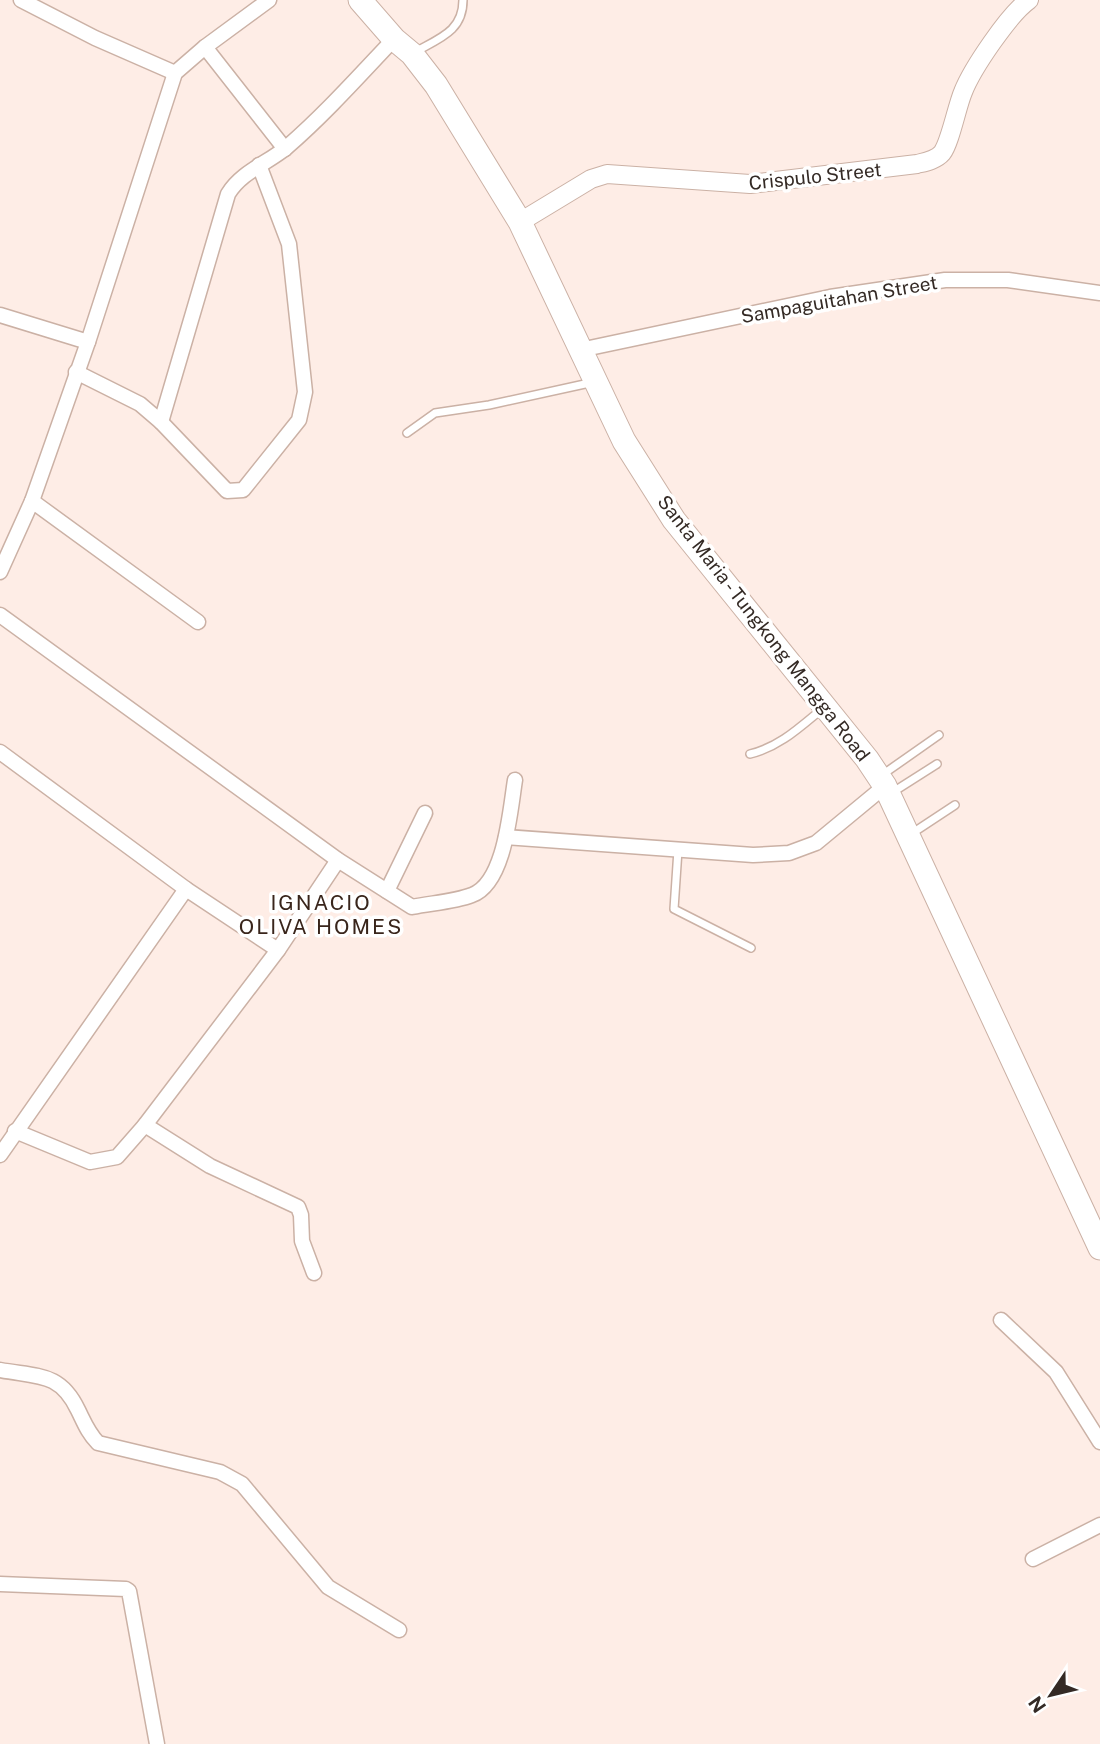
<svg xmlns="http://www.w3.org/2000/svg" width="1100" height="1744" font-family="'Public Sans',sans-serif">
  <rect width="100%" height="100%" fill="#feede6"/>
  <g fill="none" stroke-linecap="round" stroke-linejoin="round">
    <defs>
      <g id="service">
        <path d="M415,52c25,-14 48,-21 48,-52"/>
        <polyline points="407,433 435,413 489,405 594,382"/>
        <path d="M750,754c29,-7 49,-26 72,-45"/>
        <polyline points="882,775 939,735"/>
        <polyline points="893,792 937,764"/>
        <polyline points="911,834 955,805"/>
        <polyline points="678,850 674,909 751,948"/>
      </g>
      <g id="minor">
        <polyline points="21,0 95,38 175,73"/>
        <polyline points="205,47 285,149"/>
        <polyline points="0,315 88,342"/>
        <polyline points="580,350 830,297 945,280 1008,280 1100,293"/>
        <path d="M76,372l64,32 21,18 67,-228c13,-22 40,-31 59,-47 38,-33 72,-71 107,-108"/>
        <polyline points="161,422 227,491 243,490 299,420 305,392 289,244 259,165"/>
        <polyline points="32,501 198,622"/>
        <polyline points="0,572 32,501 88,342 175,73 205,47 269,0"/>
        <path d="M0,615l338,245 74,47c19,-4 42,-5 60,-12 33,-12 38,-84 43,-115"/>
        <polyline points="0,752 186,889 278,950"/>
        <polyline points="506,837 753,855 789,853 816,843 885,786"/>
        <polyline points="387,891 425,813"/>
        <polyline points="145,1125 210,1166 298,1207 301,1215 302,1241 314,1273"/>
        <polyline points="15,1131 90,1162 117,1157 145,1125 278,950 338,860"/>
        <polyline points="0,1155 186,889"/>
        <polyline points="1001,1320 1056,1372 1100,1442"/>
        <path d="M0,1370c38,7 60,2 78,40 6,12 10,23 20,33l122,29 22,12 86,103 71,43"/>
        <polyline points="1033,1559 1100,1525"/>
        <polyline points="0,1584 126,1589 129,1591 157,1744"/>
      </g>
      <path id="tertiary" d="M520,222l71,-43 16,-5 143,10 167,-20c8,-2 19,-4 25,-11 8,-10 15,-47 21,-61 9,-23 46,-78 66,-92"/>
      <polyline id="primary" points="360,0 394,39 412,54 436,85 520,222 624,441 674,520 867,759 885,786 1100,1248"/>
    </defs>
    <use href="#service" stroke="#cbb1a5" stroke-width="10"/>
    <use href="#minor" stroke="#cbb1a5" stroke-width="17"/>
    <use href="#tertiary" stroke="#cbb1a5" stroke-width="20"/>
    <use href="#primary" stroke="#cbb1a5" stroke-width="25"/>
    <use href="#service" stroke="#fff" stroke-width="7"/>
    <use href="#minor" stroke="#fff" stroke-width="14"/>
    <use href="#tertiary" stroke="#fff" stroke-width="18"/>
    <use href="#primary" stroke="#fff" stroke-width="23"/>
  </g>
  <g text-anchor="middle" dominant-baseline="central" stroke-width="7" stroke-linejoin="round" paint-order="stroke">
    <g font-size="19" fill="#342a25" stroke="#fff">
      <text transform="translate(815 176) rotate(-6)">Crispulo Street</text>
      <text transform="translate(839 299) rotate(-10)">Sampaguitahan Street</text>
      <text transform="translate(764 628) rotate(52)">Santa Maria - Tungkong Mangga Road</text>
    </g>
    <g font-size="21" letter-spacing="2" fill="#39251b" stroke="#fff">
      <text x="321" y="902">IGNACIO<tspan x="321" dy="24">OLIVA HOMES</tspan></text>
    </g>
  </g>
  <g transform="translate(1051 1695) rotate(235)" stroke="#ffffff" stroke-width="5" paint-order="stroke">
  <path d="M0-5L12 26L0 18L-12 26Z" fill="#342a25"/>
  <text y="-10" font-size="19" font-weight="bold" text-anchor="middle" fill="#342a25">N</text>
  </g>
</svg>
